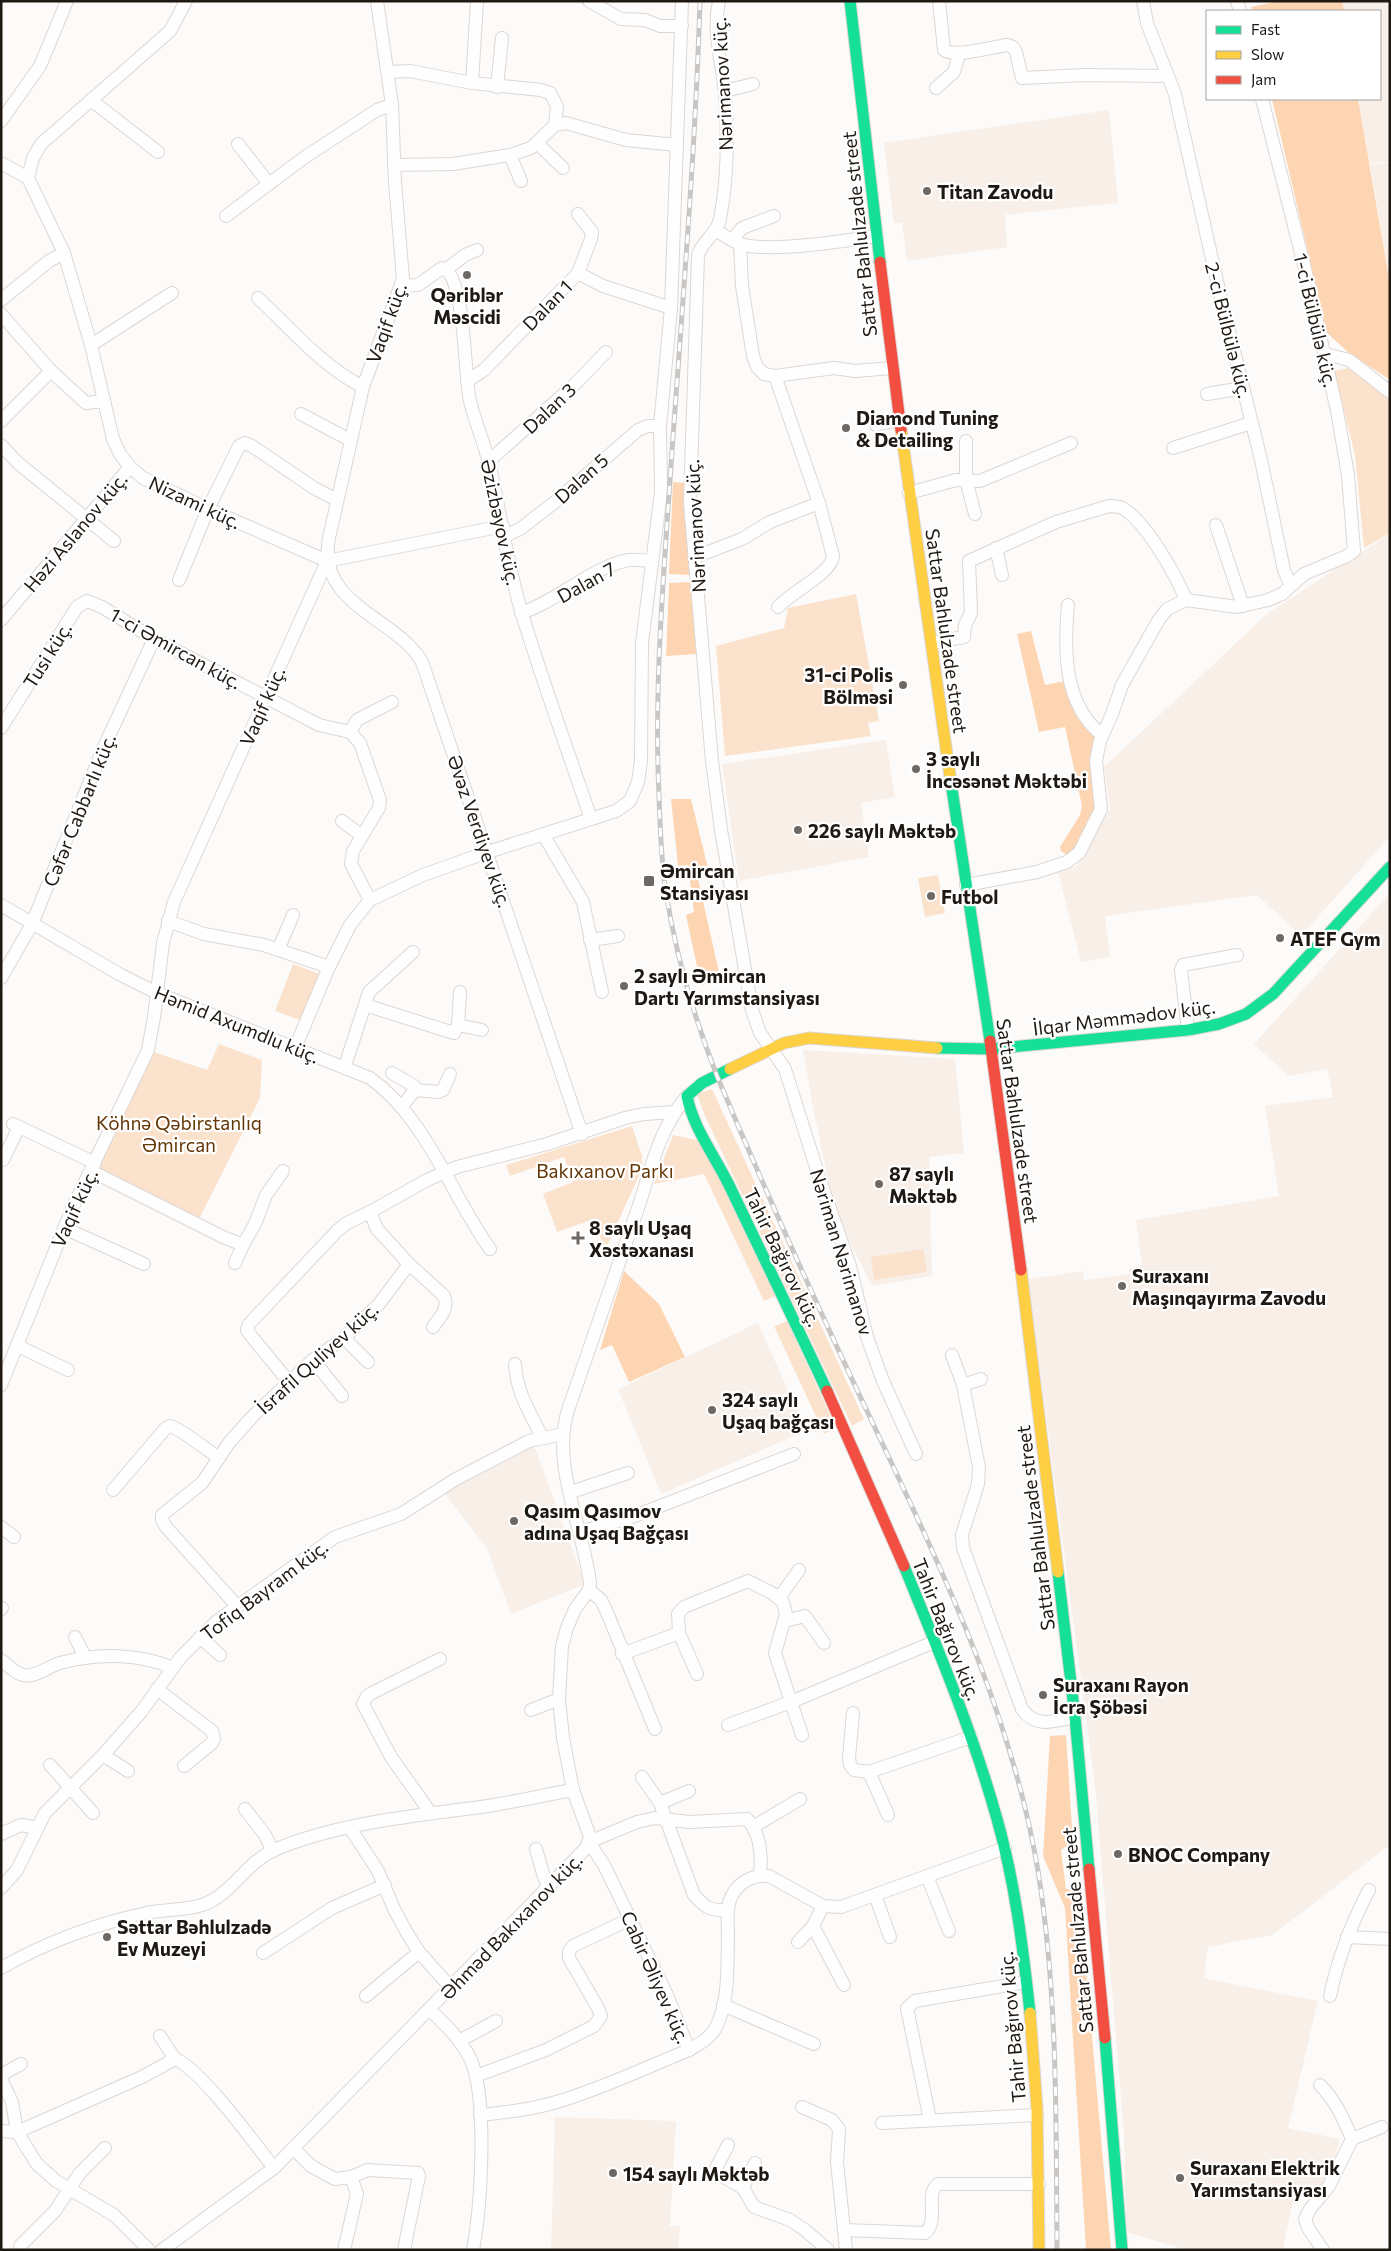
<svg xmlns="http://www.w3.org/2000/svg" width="1391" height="2251" font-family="Commissioner,sans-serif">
  <rect width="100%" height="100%" fill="#fdfbf9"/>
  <g fill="#f8efe8">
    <polygon points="1342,1 1390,1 1390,162 1369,163 1358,99 1380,99 1380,11 1344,11"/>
    <polygon points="1109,110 1118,203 1005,215 1007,247 907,261 902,223 894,223 884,143"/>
    <polygon points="1390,163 1390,284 1370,164"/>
    <polygon points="1389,534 1390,836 1301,936 1257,895 1105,916 1110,957 1081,962 1058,872 1077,866 1110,809 1104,767 1268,613"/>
    <polygon points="886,740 895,797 861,803 869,857 739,881 722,764"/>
    <polygon points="1390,893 1390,1845 1272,1935 1208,1947 1204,1978 1318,2001 1288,2128 1340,2139 1330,2177 1318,2188 1296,2186 1283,2250 1187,2250 1126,2232 1124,2135 1095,1786 1028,1279 1083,1271 1084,1280 1129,1274 1129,1268 1142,1265 1136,1220 1279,1196 1265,1106 1333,1097 1327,1069 1288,1076 1254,1044"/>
    <polygon points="803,1050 955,1059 964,1153 929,1157 932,1276 872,1286 835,1212 812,1103"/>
    <polygon points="758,1323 806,1431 661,1494 618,1389"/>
    <polygon points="534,1445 585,1584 511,1614 487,1548 444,1493"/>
    <polygon points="555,2117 676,2121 670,2226 680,2226 678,2250 551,2250"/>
  </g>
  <g fill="#fbe2cd">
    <polygon points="1353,367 1390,398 1390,536 1388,534 1364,548 1355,455 1334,371"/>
    <polygon points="856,594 879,721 868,723 871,736 725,756 716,646 784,628 788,608"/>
    <polygon points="938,875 945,913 925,917 918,878"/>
    <polygon points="293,964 320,974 302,1021 275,1011"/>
    <polygon points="219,1044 262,1060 260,1098 199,1219 98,1168 154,1052 207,1070"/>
    <polygon points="712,1089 864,1419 852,1426 705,1116 697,1094"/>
    <polygon points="632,1126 642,1156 642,1169 608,1244 604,1245 591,1220 557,1232 543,1194 573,1182 564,1157 510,1176 506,1165"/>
    <polygon points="673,1135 701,1141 775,1296 764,1301 704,1174 654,1184"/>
    <polygon points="923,1249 927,1272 874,1280 871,1257"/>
    <polygon points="787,1321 836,1428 824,1434 774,1326"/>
  </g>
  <g fill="#fed5b3">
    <polygon points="1279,1 1342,1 1344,11 1252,11 1251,7"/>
    <polygon points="1272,99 1358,99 1390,284 1390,380 1348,352 1327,333"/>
    <polygon points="673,482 684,483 690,575 669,574"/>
    <polygon points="691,582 696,654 666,656 669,583"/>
    <polygon points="1031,631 1045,685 1065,681 1074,712 1096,736 1099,802 1075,851 1069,856 1061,851 1060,847 1080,815 1082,806 1065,727 1039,732 1017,634"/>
    <polygon points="671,799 691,799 708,868 696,870 721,981 701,985 686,915 694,912 688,865 678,866"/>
    <polygon points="624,1271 659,1304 685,1357 629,1382 612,1345 600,1350"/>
    <polygon points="1066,1735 1073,1842 1061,1850 1066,1889 1079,1891 1111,2250 1086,2250 1065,1908 1043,1856 1050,1736"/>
  </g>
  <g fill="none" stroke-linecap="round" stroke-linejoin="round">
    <defs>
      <g id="street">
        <path d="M377,1l15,104 3,77 8,97 -40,108 -34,151c-13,67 67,79 93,124l160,472"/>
        <polyline points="589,1 621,19 645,20 660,26 682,26"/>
        <path d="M719,1c-7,31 3,61 6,92 3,41 3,85 -5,126 -3,15 -17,21 -22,36l-8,248 22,258 9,69 31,180 8,23 25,36 35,111 30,86 17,71 16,44 33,73"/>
        <path d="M939,1l5,49c11,8 48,-3 63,-5l6,2 3,5 6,26 63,-3 82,1"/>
        <polyline points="1143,1 1147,23 1175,94 1179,113 1219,290 1261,460 1284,570 1290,584"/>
        <polyline points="1237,1 1240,11"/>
        <polyline points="388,72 410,71 472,83 541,90 550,93 557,106 555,125"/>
        <polyline points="472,83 477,1"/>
        <polyline points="497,87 502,38"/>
        <polyline points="936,88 954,72 959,54"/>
        <polyline points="725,91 753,84"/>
        <polyline points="91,100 158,152"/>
        <polyline points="1,121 40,66 67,1"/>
        <polyline points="238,144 269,184"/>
        <polyline points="538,144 563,168"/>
        <polyline points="510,155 521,181"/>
        <polyline points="1,163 28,178 64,253 91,345 113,439 120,454 130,467 143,478 208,509 327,561 503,526"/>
        <polyline points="394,165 453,164 510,155 531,148 555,125 566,123 626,140 677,145"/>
        <polyline points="28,178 33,158 41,144 170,31 186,1"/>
        <polyline points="226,216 305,157 377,110 392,105"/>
        <path d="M716,231c8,4 16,10 24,13 29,9 105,-3 136,-8"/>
        <polyline points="732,240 742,228 774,216"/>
        <polyline points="740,244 742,286 753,356 757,367 764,374 775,376 834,368 855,371 892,368"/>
        <polyline points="447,269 465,255 477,250"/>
        <polyline points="578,273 603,286 671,308"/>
        <path d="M402,286l16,-1 24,-17c24,5 22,110 28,133 5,21 14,41 19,62 12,50 18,102 33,151 21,69 46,137 69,205"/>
        <path d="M258,298c33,31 64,68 105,89"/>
        <polyline points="1,300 49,261 64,253"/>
        <polyline points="1,314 51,371 86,403 104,401"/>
        <polyline points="91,345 172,293"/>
        <polyline points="1325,354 1349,360 1390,392"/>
        <path d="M775,376l44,127 14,53c-1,17 -42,36 -55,51"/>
        <polyline points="467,381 484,370 578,273 591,239 592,232 578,214"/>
        <polyline points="1207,394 1243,388"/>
        <polyline points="301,414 350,440"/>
        <polyline points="1,421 51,371"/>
        <polyline points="876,425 899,420"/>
        <polyline points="966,441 966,480 975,514"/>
        <polyline points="1,445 18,463 114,541"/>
        <polyline points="1173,448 1251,423"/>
        <polyline points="489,461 574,385 606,352"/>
        <polyline points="909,493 956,480 980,481 1071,443"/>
        <polyline points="1216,525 1243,606"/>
        <polyline points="505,536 520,529 555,502 638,430 648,426 660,426"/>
        <polyline points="996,548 1002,575"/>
        <polyline points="695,557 742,539 770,522 819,503"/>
        <polyline points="179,580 208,509 239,446 245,443 252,446 314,488 337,500"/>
        <path d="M1068,605c-4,45 -5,99 34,130"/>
        <path d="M521,613c37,-12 72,-47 108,-53 7,-1 15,1 23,1"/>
        <polyline points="1,620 130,467"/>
        <path d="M932,643l32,-6 1,-12 6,-12 -2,-52 87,-39 53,-16c6,0 10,0 15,3 23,15 52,66 62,91"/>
        <polyline points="1,728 77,607 87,601 102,607 154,639 319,725 350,732 360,743 380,800 379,808 353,851 351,864 370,900"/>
        <polyline points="350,732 357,720 392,702"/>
        <polyline points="342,821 362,836"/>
        <polyline points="543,834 583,902 602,992"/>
        <polyline points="966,885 1037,872 1067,862 1079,853 1101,809 1096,761 1100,741 1112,714 1122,685 1158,621 1167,609 1186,600 1237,607 1268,600 1282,594 1304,574 1347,556 1354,551 1348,475 1337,411 1306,273 1262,99"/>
        <path d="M1,905l118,69 38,19 213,85c57,41 80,115 120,171"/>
        <polyline points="168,921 204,934 264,945 329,967"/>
        <polyline points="590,940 618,936"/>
        <polyline points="278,950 293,915"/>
        <polyline points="1,978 32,924 103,749 154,639"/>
        <polyline points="365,1005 454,1033 458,1025 460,992"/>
        <polyline points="458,1025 482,1030"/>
        <polyline points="1188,1030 1181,970 1183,965 1237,955"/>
        <polyline points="295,1048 329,967 350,925 370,900 423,875 488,852 616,811 630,801 638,782 641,761 642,643 661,492 660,426 671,308 682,1"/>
        <polyline points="345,1066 369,992 413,952"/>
        <polyline points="392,1073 414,1086 415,1090 402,1106"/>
        <polyline points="415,1090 438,1092 443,1090 450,1074"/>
        <polyline points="13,1124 95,1163"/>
        <polyline points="3,1160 19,1127"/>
        <polyline points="91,1171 223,1237 243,1245 255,1224 266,1195 283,1171"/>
        <polyline points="64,1228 144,1264"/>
        <polyline points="235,1263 243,1245"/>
        <path d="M409,1264l35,32c5,13 -4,21 -11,31"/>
        <polyline points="344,1338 368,1362"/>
        <polyline points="18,1346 68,1370"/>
        <path d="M952,1355l11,30 16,82 -1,17 -16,51 1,13 59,161c14,20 33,12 53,8"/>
        <polyline points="313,1360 342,1396"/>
        <path d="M515,1364c1,27 15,49 27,73"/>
        <polyline points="289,1382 252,1337 247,1330 249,1324 337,1231 347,1223 370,1212"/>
        <polyline points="1,1385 71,1211 148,1050 154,1017 163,943 174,902 327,561"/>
        <polyline points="963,1385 981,1379"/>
        <path d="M113,1490l52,-61 5,-3c10,2 38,25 49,32"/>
        <polyline points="571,1492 628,1473"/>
        <polyline points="1,1527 14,1537"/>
        <polyline points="580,1532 632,1517 794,1454"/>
        <polyline points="589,1590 601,1600 606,1610 655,1729"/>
        <polyline points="779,1598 799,1570"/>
        <polyline points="237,1606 166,1527 162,1520 162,1515 202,1483 229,1443 252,1417 289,1382 313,1360 344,1338 379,1304 409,1264 377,1229 370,1212 427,1180 457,1167 547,1144 625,1118 644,1114 674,1112"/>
        <polyline points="1,1609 2,1608"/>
        <polyline points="785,1621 805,1616 824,1643"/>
        <polyline points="679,1633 697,1674"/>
        <polyline points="75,1637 85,1657"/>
        <polyline points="200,1637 220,1655"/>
        <polyline points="622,1654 679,1633 678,1614 684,1607 748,1581 772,1593 783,1602 786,1614 775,1653 791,1702 934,1642"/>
        <path d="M1,1660c7,5 15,14 22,15 12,3 26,-9 37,-12 37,-10 78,-10 113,5"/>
        <polyline points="157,1689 212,1731 214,1739 212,1743 184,1766"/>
        <polyline points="531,1710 559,1699"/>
        <polyline points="853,1713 849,1758 850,1765 854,1770 869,1772 971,1737"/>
        <polyline points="728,1725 791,1702 802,1735"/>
        <polyline points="103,1755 128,1771"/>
        <polyline points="50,1765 93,1813"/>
        <polyline points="869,1772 888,1815"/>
        <path d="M642,1777l18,26 34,92c12,13 16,16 34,15"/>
        <polyline points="660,1803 689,1791"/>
        <polyline points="245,1809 265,1835 273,1851"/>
        <polyline points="430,1812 391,1757 363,1704 367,1696 372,1693 440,1659"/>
        <polyline points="753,1827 800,1799"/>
        <polyline points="350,1828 378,1871 394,1909 407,1933 419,1952 451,1988"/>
        <polyline points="1,1834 21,1825 37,1828"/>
        <polyline points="536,1849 544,1877 549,1888"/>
        <polyline points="927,1876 949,1931"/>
        <polyline points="1,1888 17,1870 45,1813 103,1755 141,1712 180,1658 217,1621 335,1537 401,1514 456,1479 529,1441 563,1434"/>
        <polyline points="875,1895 890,1937"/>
        <polyline points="813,1926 844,1985"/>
        <polyline points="1347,1937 1390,1939"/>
        <polyline points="798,1942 813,1926 823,1906"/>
        <polyline points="263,1953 332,1908 385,1885"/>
        <path d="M1,1968c44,-25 92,-43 141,-54 20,-5 41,-3 60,-9 30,-10 43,-42 72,-55 59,-25 128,-33 191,-41 37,-4 73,-13 108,-19"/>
        <polyline points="366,1996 419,1952"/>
        <path d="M1330,1996c8,-38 21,-72 39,-106"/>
        <polyline points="723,2005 814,2044"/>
        <path d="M430,2010c16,15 32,31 41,50 17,41 10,146 2,190"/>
        <polyline points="160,2036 175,2059"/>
        <polyline points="459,2041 496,2021"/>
        <path d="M689,2050c10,-6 20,-11 26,-21 15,-27 12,-65 13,-95 0,-11 -2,-23 2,-34 6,-16 21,-26 39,-24l54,30 18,1 164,-59"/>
        <polyline points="1,2075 21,2064"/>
        <polyline points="476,2076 546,2050 594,2026 601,2016 598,2008 569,1958 569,1951 573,1946 630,1919"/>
        <polyline points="1,2079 12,2102 17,2132 37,2164 56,2181 114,2215 149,2250"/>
        <path d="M1320,2085c16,16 23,33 32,54l-23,47 -19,23 -5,10 3,9 15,22"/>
        <polyline points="802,2107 832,2120 839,2129 837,2162 846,2250"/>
        <path d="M480,2115c28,-3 56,-6 83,-15 43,-13 84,-33 126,-50l-22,-55 -63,-130 -15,-23 48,-20 18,-4 34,4 58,-3c14,15 15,37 13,56"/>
        <polyline points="930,2120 907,2008 915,2001 1026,1982"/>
        <polyline points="882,2123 1037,2115"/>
        <path d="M1,2131l16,1 125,-55 33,-18c25,9 80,85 99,109"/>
        <polyline points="1352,2139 1382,2127"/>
        <polyline points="728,2145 716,2168 717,2173 743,2188 754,2207 790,2220 805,2230 828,2250"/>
        <polyline points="294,2149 311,2166 335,2179 351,2177 368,2170 418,2173 419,2176 404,2250"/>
        <polyline points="743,2188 755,2163"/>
        <path d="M844,2230l81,3c15,-12 -1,-38 13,-49h101"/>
        <polyline points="20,2246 55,2211 80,2173 105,2148"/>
        <path d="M162,2250l112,-82 312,-320 4,-11 -17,-47 -10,-52 -4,-39 3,-53 5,-18 8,-19 14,-19 1,-7c-7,-57 -39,-117 -22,-173 23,-65 45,-131 68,-196 15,-43 21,-82 51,-118"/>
        <polyline points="344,2250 357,2194 351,2177"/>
      </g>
      <g id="fast">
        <polyline points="850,1 880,262"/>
        <polyline points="950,776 990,1041"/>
        <polyline points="937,1048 991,1049 1188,1030 1219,1024 1246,1014 1273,994 1390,867"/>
        <path d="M730,1069l-28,14 -15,13c6,32 28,60 42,89 33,69 66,137 98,206"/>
        <path d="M904,1566c34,83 69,167 93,253 18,63 26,129 33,194"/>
        <polyline points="1058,1572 1075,1717 1089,1869"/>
        <polyline points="1105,2038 1122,2250"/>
      </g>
      <g id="slow">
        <polyline points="901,430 950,776"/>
        <polyline points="730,1069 784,1043 809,1038 937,1048"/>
        <polyline points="1021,1270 1058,1572"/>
        <polyline points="1030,2013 1037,2109 1039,2250"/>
      </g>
      <g id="jam">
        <polyline points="880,262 901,430"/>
        <polyline points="990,1041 1021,1270"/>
        <polyline points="827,1391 904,1566"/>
        <polyline points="1089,1869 1105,2038"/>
      </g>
    </defs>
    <use href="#street" stroke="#dcd7d4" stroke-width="14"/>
    <use href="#fast" stroke="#dcd7d4" stroke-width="13"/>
    <use href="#slow" stroke="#dcd7d4" stroke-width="13"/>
    <use href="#jam" stroke="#dcd7d4" stroke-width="13"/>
    <use href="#street" stroke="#fffefe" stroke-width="12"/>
    <use href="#fast" stroke="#16e098" stroke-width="11"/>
    <use href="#slow" stroke="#ffcf43" stroke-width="11"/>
    <use href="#jam" stroke="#f24e42" stroke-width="11"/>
    <defs>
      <path id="rail" d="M700,1c-5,160 -19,319 -30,479 -7,105 -16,210 -11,315 1,33 2,65 7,98 10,63 28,124 51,183 50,119 103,236 158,352 67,142 137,286 163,443 20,123 18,254 19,379"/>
    </defs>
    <use href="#rail" stroke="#c8c7c6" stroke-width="5"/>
    <use href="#rail" stroke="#fff" stroke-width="3" stroke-dasharray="9" stroke-linecap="butt"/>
  </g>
  <g fill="#6d6864" stroke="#fff" stroke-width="2">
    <circle cx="927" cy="191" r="5"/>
    <circle cx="467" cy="275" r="5"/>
    <circle cx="846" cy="428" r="5"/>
    <circle cx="903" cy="685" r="5"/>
    <circle cx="916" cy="769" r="5"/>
    <circle cx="798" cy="830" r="5"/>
    <rect x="643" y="875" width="12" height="12" rx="2.5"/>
    <circle cx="931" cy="896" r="5"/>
    <circle cx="1280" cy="938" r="5"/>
    <circle cx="624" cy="986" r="5"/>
    <circle cx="879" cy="1184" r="5"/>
    <path d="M575.5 1230.5h5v5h5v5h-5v5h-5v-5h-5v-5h5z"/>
    <circle cx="1122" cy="1286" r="5"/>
    <circle cx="712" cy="1410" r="5"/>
    <circle cx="514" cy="1521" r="5"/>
    <circle cx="1043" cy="1695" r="5"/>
    <circle cx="1118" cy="1854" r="5"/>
    <circle cx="107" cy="1937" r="5"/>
    <circle cx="613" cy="2173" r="5"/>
    <circle cx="1180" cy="2178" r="5"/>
  </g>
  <g text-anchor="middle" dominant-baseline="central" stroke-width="4.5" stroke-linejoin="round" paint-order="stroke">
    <g font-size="19" fill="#1f1914" stroke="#fff">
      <text transform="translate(722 84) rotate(-93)">Nərimanov küç.</text>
      <text transform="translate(859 234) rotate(-96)">Sattar Bahlulzade street</text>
      <text transform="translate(547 305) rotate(-46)">Dalan 1</text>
      <text transform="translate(1316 320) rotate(77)">1-ci Bülbülə küç.</text>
      <text transform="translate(386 323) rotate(-70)">Vaqif küç.</text>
      <text transform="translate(1229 330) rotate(76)">2-ci Bülbülə küç.</text>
      <text transform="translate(549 408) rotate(-43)">Dalan 3</text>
      <text transform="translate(581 478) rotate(-42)">Dalan 5</text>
      <text transform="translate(195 502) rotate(25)">Nizami küç.</text>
      <text transform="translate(501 522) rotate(78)">Əzizbəyov küç.</text>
      <text transform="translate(695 526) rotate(-93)">Nərimanov küç.</text>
      <text transform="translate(75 532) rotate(-50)">Həzi Aslanov küç.</text>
      <text transform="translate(586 582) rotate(-29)">Dalan 7</text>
      <text transform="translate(947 631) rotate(82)">Sattar Bahlulzade street</text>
      <text transform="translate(176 648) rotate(29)">1-ci Əmircan küç.</text>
      <text transform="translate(47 655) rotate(-58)">Tusi küç.</text>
      <text transform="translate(262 706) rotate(-66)">Vaqif küç.</text>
      <text transform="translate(79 810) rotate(-68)">Cəfər Cabbarlı küç.</text>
      <text transform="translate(480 831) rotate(71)">Əvəz Verdiyev küç.</text>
      <text transform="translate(1124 1017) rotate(-7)">İlqar Məmmədov küç.</text>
      <text transform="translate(237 1024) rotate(22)">Həmid Axumdlu küç.</text>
      <text transform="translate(1018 1121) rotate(82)">Sattar Bahlulzade street</text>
      <text transform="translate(74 1208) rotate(-65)">Vaqif küç.</text>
      <text transform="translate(842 1252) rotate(73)">Nəriman Nərimanov</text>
      <text transform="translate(783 1257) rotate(64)">Tahir Bağırov küç.</text>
      <text transform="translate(317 1358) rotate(-42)">İsrafil Quliyev küç.</text>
      <text transform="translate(1035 1528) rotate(-97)">Sattar Bahlulzade street</text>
      <text transform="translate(264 1590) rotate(-37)">Tofiq Bayram küç.</text>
      <text transform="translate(947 1629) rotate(68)">Tahir Bağırov küç.</text>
      <text transform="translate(511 1926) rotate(-46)">Əhməd Bakıxanov küç.</text>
      <text transform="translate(1077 1930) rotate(-95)">Sattar Bahlulzade street</text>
      <text transform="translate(656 1977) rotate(66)">Cabir Əliyev küç.</text>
      <text transform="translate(1012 2027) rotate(-95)">Tahir Bağırov küç.</text>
    </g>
    <g font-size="19" font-weight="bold" fill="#1f1914" stroke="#fff" text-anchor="start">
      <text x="937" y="191">Titan Zavodu</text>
      <text x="467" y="294" text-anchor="middle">Qəriblər<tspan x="467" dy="22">Məscidi</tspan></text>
      <text x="856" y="417">Diamond Tuning<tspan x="856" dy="22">&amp; Detailing</tspan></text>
      <text x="893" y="674" text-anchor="end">31-ci Polis<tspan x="893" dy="22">Bölməsi</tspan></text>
      <text x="926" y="758">3 saylı<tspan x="926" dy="22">İncəsənət Məktəbi</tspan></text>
      <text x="808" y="830">226 saylı Məktəb</text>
      <text x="660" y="870">Əmircan<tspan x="660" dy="22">Stansiyası</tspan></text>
      <text x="941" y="896">Futbol</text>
      <text x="1290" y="938">ATEF Gym</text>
      <text x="634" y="975">2 saylı Əmircan<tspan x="634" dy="22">Dartı Yarımstansiyası</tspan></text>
      <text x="889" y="1173">87 saylı<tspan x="889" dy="22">Məktəb</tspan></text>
      <text x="589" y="1227">8 saylı Uşaq<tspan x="589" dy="22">Xəstəxanası</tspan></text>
      <text x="1132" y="1275">Suraxanı<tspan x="1132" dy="22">Maşınqayırma Zavodu</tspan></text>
      <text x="722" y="1399">324 saylı<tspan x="722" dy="22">Uşaq bağçası</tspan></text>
      <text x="524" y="1510">Qasım Qasımov<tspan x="524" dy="22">adına Uşaq Bağçası</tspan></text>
      <text x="1053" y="1684">Suraxanı Rayon<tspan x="1053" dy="22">İcra Şöbəsi</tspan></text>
      <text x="1128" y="1854">BNOC Company</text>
      <text x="117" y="1926">Səttar Bəhlulzadə<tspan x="117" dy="22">Ev Muzeyi</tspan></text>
      <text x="1190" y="2167">Suraxanı Elektrik<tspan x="1190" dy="22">Yarımstansiyası</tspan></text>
      <text x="623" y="2173">154 saylı Məktəb</text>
    </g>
    <g font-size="19" fill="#643604" stroke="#fff">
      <text x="179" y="1122">Köhnə Qəbirstanlıq<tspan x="179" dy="22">Əmircan</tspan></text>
      <text x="605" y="1170">Bakıxanov Parkı</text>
    </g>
  </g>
  <rect width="1391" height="2251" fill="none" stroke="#1f1914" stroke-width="5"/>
  <rect x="1206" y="10" width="175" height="90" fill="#ffffff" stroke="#a5a3a1"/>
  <rect x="1216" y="26" width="25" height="8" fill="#16e098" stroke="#a5a3a1"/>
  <text x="1251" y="35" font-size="15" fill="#1f1914">Fast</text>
  <rect x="1216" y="51" width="25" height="8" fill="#ffcf43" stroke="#a5a3a1"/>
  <text x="1251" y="60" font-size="15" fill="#1f1914">Slow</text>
  <rect x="1216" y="76" width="25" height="8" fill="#f24e42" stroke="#a5a3a1"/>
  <text x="1251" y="85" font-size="15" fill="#1f1914">Jam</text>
</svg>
